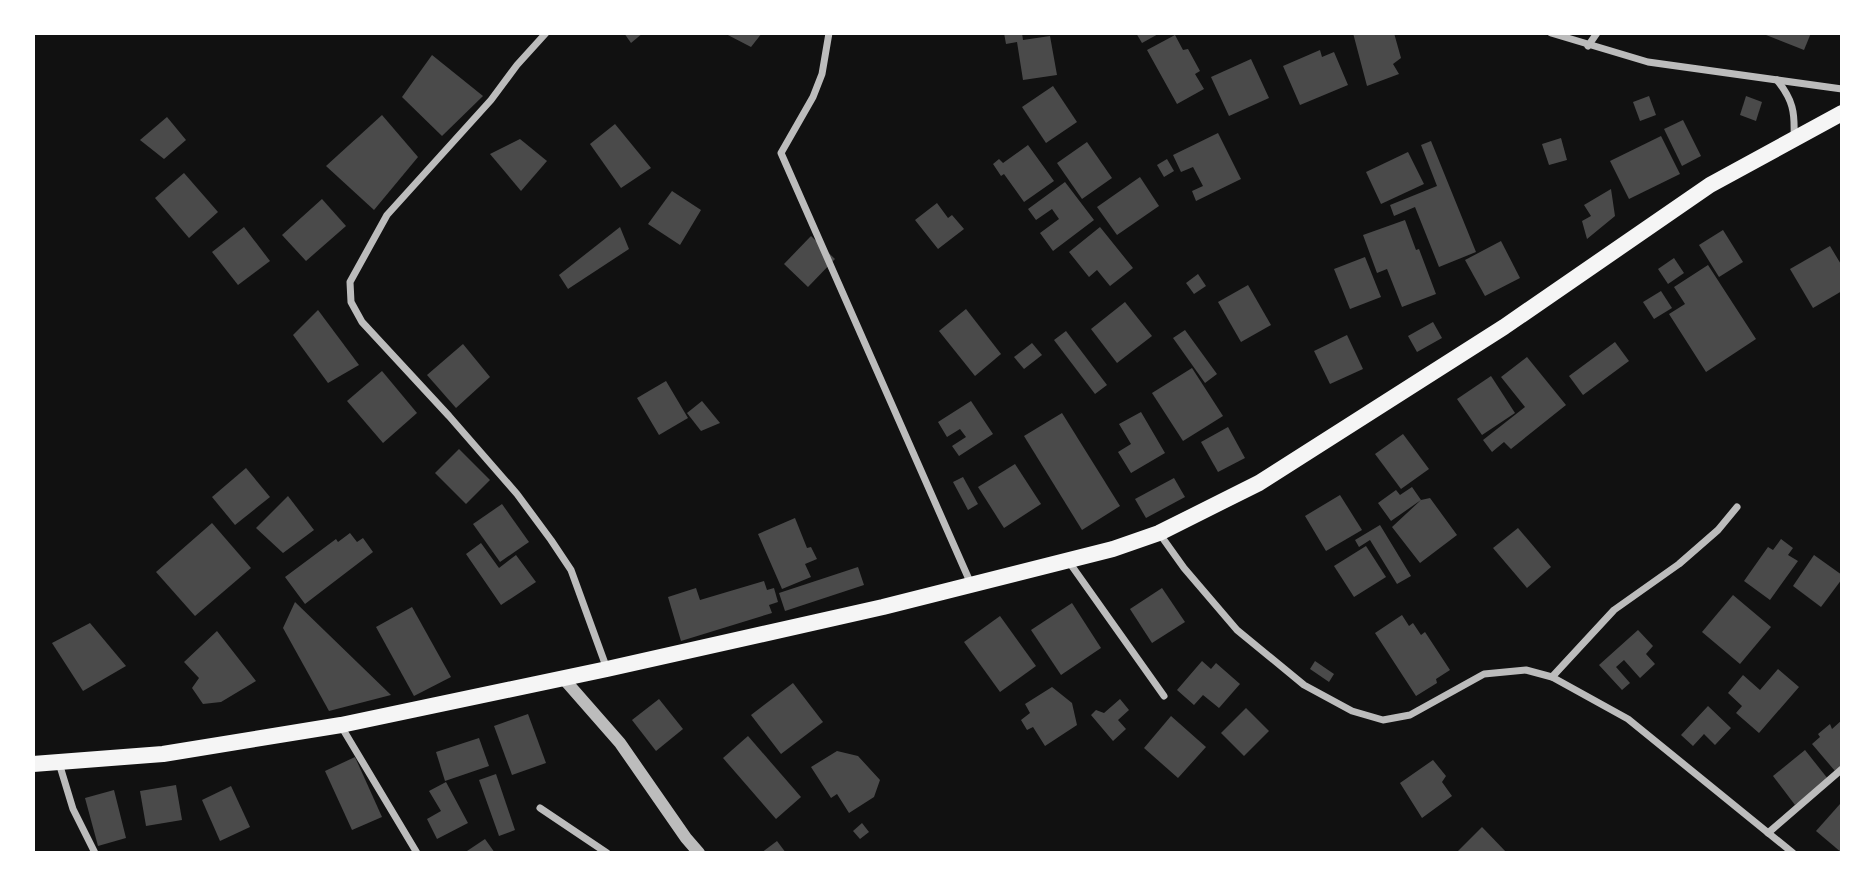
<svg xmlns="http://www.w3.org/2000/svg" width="1875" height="886" viewBox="0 0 1875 886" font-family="Arial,sans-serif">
<rect width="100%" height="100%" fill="#111"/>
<g fill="#4a4a4a">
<path d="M624,33h19l-12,10z"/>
<path d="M724,33h38l-11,14z"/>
<path d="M1004,33h18l1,7 27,-4 7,39 -34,5 -6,-38 -11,2z"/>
<path d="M1136,33h24l-18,10z"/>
<path d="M1353,33h41l7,25 -8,6 6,10 -32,12z"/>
<path d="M1761,33h50l-7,17z"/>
<path d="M1175,35l8,15 5,-1 12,22 -5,3 9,15 -27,15 -30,-54z"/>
<path d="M1320,50l2,7 12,-5 14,33 -48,20 -17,-39z"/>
<path d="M432,55l51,41 -41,40 -40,-39z"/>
<path d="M1251,59l18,39 -40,18 -18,-39z"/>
<path d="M1053,86l24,36 -31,21 -24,-36z"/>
<path d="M1649,96l7,19 -16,6 -7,-19z"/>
<path d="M1746,96l16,6 -6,19 -16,-6z"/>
<path d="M382,115l36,42 -44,53 -48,-44z"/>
<path d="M167,117l19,23 -22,19 -24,-19z"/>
<path d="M1683,120l18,36 -19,10 -18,-37z"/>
<path d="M615,124l36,44 -30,20 -31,-44z"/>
<path d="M1218,133l23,46 -45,22 -4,-10 11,-5 -10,-19 -12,5 -8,-17z"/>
<path d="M1661,136l19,38 -51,25 -19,-38z"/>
<path d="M1561,138l6,22 -18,5 -7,-21z"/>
<path d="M520,139l27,22 -26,30 -31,-37z"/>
<path d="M1431,141l45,111 -37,15 -24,-60 -21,9 -4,-11 47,-19 -16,-41z"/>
<path d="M1087,142l25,36 -30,21 -25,-36z"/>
<path d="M1028,145l26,36 -30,21 -20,-28 -3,2 -8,-12 6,-5 4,4z"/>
<path d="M1408,152l16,32 -43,20 -15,-32z"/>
<path d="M1167,159l7,12 -10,6 -7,-12z"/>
<path d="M184,173l34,39 -29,26 -34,-40z"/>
<path d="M1140,177l19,29 -42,29 -20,-28z"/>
<path d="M1065,182l29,38 -41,31 -13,-18 19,-14 -7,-10 -16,11 -8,-11z"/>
<path d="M1611,189l4,27 -28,23 -5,-18 9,-5 -7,-11z"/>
<path d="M672,191l29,19 -21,35 -32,-21z"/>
<path d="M322,199l24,27 -40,35 -24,-26z"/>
<path d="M937,203l11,15 4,-3 12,14 -26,20 -23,-29z"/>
<path d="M1405,220l11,30 3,-1 17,45 -34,13 -15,-38 -10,4 -14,-38z"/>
<path d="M244,227l26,34 -32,24 -26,-33z"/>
<path d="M620,227l9,22 -61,40 -9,-14z"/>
<path d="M1100,227l33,41 -23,18 -13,-16 -8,7 -20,-25z"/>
<path d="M1723,230l20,32 -24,15 -20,-32z"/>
<path d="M811,236l24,23 -27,28 -24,-23z"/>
<path d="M1501,241l19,37 -35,18 -20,-36z"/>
<path d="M1830,246l12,20v25l-29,17 -23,-39z"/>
<path d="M1365,257l16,40 -31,12 -16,-40z"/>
<path d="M1674,258l10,15 -16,11 -10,-15z"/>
<path d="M1708,265l48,74 -50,33 -37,-58 16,-10 -11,-17z"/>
<path d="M1198,274l8,12 -12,8 -8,-11z"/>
<path d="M1248,285l23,40 -30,17 -23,-40z"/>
<path d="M1661,291l11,17 -18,11 -11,-17z"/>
<path d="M1125,302l27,34 -35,27 -26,-34z"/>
<path d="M966,309l35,45 -26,22 -36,-45z"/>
<path d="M318,310l41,55 -31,18 -35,-48z"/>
<path d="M1433,322l9,16 -25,14 -9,-16z"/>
<path d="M1185,330l32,44 -12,9 -32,-45z"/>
<path d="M1066,331l41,54 -12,9 -41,-54z"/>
<path d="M1347,335l16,34 -33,15 -16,-33z"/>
<path d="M1615,342l14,19 -46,34 -14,-19z"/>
<path d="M1032,343l10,12 -18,14 -10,-12z"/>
<path d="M463,344l27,33 -34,31 -29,-33z"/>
<path d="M1527,357l39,48 -55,44 -7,-7 -12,10 -9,-12 42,-33 -24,-30z"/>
<path d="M1192,368l31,48 -40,25 -31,-48z"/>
<path d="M382,371l35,42 -34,30 -36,-42z"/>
<path d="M1491,376l24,37 -33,22 -25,-36z"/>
<path d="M666,381l22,37 -29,17 -22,-37z"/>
<path d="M702,401l18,22 -19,8 -14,-18z"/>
<path d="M971,401l22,33 -34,22 -7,-10 14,-9 -6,-8 -13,8 -9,-15z"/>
<path d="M1141,412l24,41 -34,20 -13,-21 13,-8 -12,-20z"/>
<path d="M1062,413l58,93 -38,24 -58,-94z"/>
<path d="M1228,427l17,31 -27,14 -17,-30z"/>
<path d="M1403,434l26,35 -28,20 -26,-35z"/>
<path d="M459,449l31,31 -24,24 -31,-31z"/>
<path d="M1015,464l26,40 -37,24 -26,-41z"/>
<path d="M246,468l24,29 -35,28 -23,-28z"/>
<path d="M963,477l15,27 -10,6 -15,-28z"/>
<path d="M1174,478l11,19 -39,21 -11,-19z"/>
<path d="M1412,487l9,13 9,-2 27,37 -37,28 -28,-36 29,-27 -30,21 -13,-18 18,-13 4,5z"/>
<path d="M1340,495l22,35 -36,21 -21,-35z"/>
<path d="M288,496l26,34 -31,23 -27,-25z"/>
<path d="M502,504l27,38 -29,20 -27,-38z"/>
<path d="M795,518l12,30 4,-1 6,12 -12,5 6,13 -29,12 -24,-55z"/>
<path d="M212,523l39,45 -56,48 -39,-44z"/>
<path d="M1380,525l31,51 -14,8 -27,-44 -11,7 -4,-7z"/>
<path d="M1518,528l33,39 -24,21 -34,-40z"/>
<path d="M350,533l7,9 6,-4 10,14 -68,52 -20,-27 51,-38 2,3z"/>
<path d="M1781,539l12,9 -5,7 10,6 -28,39 -26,-19 24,-34 5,3z"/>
<path d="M481,543l18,25 17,-13 20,27 -35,23 -35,-51z"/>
<path d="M1366,546l20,31 -32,20 -20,-31z"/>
<path d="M1814,555l28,20v4l-21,28 -28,-21z"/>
<path d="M858,567l6,18 -79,26 -6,-18z"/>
<path d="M764,581l3,9 7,-2 4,14 -9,3 3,8 -91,28 -13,-44 28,-9 4,12z"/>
<path d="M1162,588l23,34 -33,21 -22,-34z"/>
<path d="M1733,595l38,32 -31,37 -38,-32z"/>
<path d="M295,602l96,93 -62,16 -46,-83z"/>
<path d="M1072,603l29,45 -40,27 -30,-45z"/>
<path d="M412,607l39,70 -37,19 -38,-69z"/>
<path d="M1402,615l7,11 4,-3 8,12 4,-3 25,38 -14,9 1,4 -21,13 -41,-63z"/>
<path d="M1000,616l36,50 -36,26 -36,-50z"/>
<path d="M90,623l36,43 -43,25 -31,-48z"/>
<path d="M1638,630l15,16 -7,8 9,10 -15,14 -16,-18 -8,7 14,16 -8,7 -23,-25z"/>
<path d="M217,631l39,50 -35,21 -18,2 -11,-16 7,-10 -15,-16z"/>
<path d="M1202,661l9,8 5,-6 24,21 -21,24 -16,-13 -9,10 -17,-15z"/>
<path d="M1315,661l19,13 -5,8 -19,-13z"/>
<path d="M1778,669l21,18 -40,46 -23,-20 6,-7 -14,-13 15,-18 17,15z"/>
<path d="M793,683l30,39 -42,32 -30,-39z"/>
<path d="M1052,687l20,16 5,22 -32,21 -12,-19 -6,3 -6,-10 9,-7 -5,-9z"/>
<path d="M659,699l24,30 -27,22 -24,-31z"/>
<path d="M1120,699l9,11 -11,10 8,9 -13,12 -22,-26 5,-5 8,3z"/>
<path d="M1708,706l23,22 -16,17 -11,-11 -11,12 -12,-11z"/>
<path d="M1246,708l23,23 -25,25 -23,-23z"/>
<path d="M528,714l18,49 -34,12 -18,-49z"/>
<path d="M1171,716l35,31 -28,31 -34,-30z"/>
<path d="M1842,720v46l-7,5 -23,-27 8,-7 -2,-3 12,-10 2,5z"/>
<path d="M748,736l53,61 -25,22 -53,-61z"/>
<path d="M479,738l10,28 -44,15 -9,-29z"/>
<path d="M1805,750l23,29 -33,26 -22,-29z"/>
<path d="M837,751l21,5 22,24 -6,17 -25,16 -12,-19 -6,4 -20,-31z"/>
<path d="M355,757l27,60 -30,13 -27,-59z"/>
<path d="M1433,760l13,16 -4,6 10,14 -30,22 -22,-35z"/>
<path d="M496,774l19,56 -16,6 -20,-56z"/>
<path d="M446,782l22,41 -31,16 -10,-20 14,-8 -12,-20z"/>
<path d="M176,785l6,35 -36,6 -6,-35z"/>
<path d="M231,786l19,41 -30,14 -18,-41z"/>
<path d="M114,790l12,48 -28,8 -13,-48z"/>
<path d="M1840,804l2,2v47l-26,-22z"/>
<path d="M862,823l7,9 -9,7 -7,-8z"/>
<path d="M1482,827l25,26h-51z"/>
<path d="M485,839l10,14h-31z"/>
<path d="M777,841l9,12h-25z"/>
</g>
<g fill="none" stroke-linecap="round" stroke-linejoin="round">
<g stroke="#bcbcbc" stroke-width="7">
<path d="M546,33l-29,32 -26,35 -104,115 -37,67 1,20 11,20 87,94 68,78 34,46 20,30 36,99"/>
<path d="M829,33l-7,41 -9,23 -32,56 190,431"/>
<path d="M1551,33l97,29 194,27"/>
<path d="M1588,46l9,-13"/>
<path d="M1777,80c16,20 18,32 17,57"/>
<path d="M1159,533l25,35 53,62 67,55 48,26 31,9 27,-5 74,-41 42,-4 26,7 76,42 165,134"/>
<path d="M1069,562l95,134"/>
<path d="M1552,677l62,-67 65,-46 39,-34 19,-23"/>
<path d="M341,726l76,127"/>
<path d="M59,763l14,46 22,44"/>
<path d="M540,808l67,45"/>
<path d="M1768,833l74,-64"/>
</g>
<path stroke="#bcbcbc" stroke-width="12" d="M563,678l57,65 66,95 13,15"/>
<path stroke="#f5f5f5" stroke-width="16" d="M33,764l130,-10 178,-29 266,-56 276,-62 230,-58 46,-16 100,-50 245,-156 206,-142 132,-72"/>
</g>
<rect width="1875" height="886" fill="none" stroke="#ffffff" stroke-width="70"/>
</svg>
